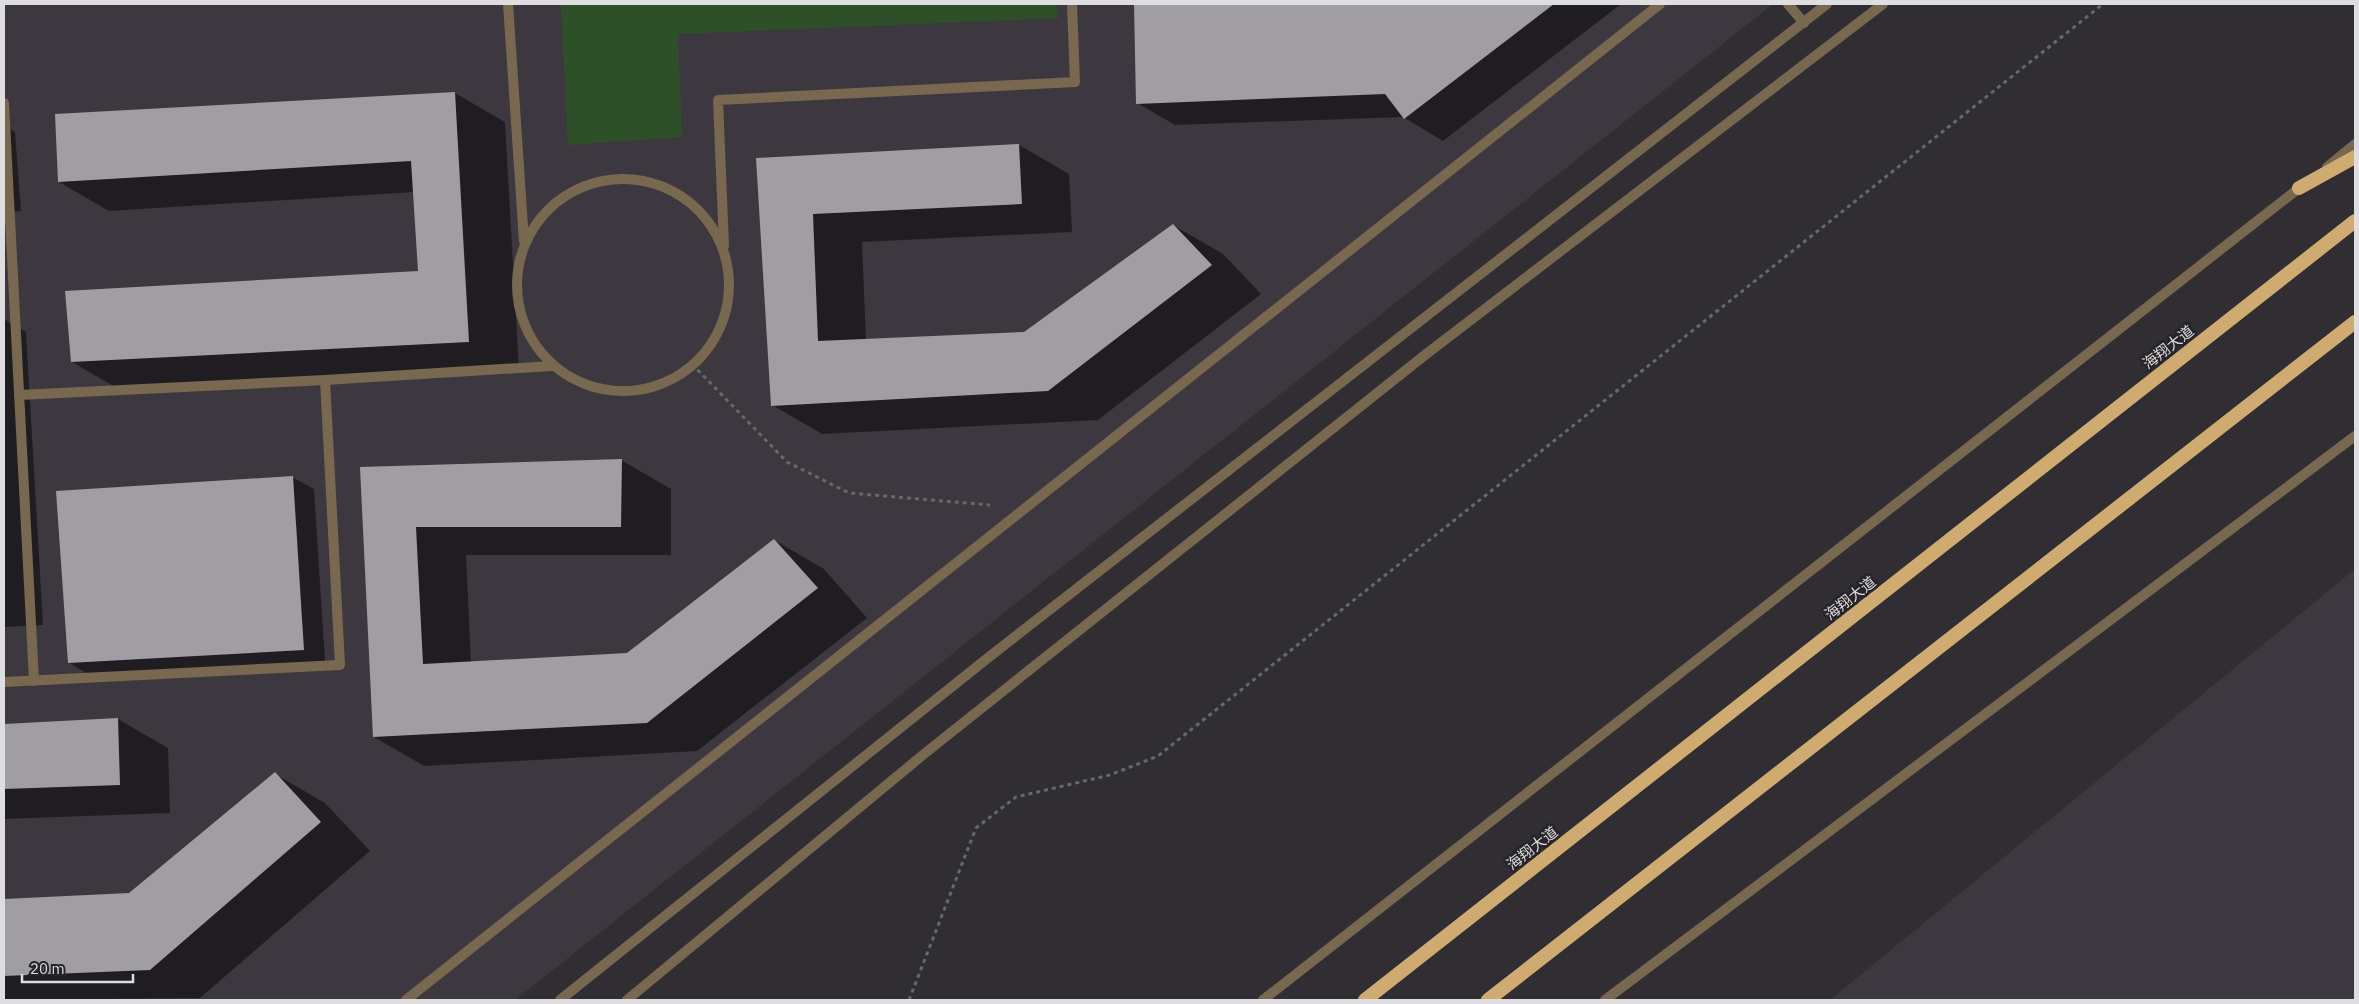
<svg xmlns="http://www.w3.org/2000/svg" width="2359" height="1004" viewBox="0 0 2359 1004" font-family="'IBM Plex Sans','Noto Sans SC',sans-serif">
<rect width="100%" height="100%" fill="#302e32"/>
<g fill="#3d3840">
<path d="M4,4h1769l-1258,996h-511z"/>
<path d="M2355,569v431h-525z"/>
</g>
<path fill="#2e5029" d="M561,4h496l1,14 -380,16 4,103 -114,8z"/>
<g fill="#0007">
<path d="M1135,4h486l-178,137 -40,-24 -228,8 -38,-22z"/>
<path d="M455,93l50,29 14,248 -397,21 -50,-29 348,-90 -5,-80 -306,19 -50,-29z"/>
<path d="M4,125l11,7 6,79 -17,1z"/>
<path d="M1019,145l50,29 3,58 -210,10 4,98 159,-7 148,-108 50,29 38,40 -163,126 -276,14 -50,-29 -14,-246z"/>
<path d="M4,319l22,13 17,293 -39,2z"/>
<path d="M621,460l50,29v66h-205l5,108 157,-9 146,-114 50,29 43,49 -170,133 -273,15 -50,-29 -12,-269z"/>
<path d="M292,477l22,12 11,172 -235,14 -21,-12z"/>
<path d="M118,719l50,29 2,65 -166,6v-93z"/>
<path d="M275,774l50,29 45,48 -170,147 -196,2v-100l125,-6z"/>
</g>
<g fill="#a09ea2">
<path d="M1134,4h420l-150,115 -19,-25 -249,10z"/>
<path d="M455,92l14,250 -398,20 -6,-71 353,-20 -7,-110 -353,21 -3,-68z"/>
<path d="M1019,144l3,60 -209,10 5,127 206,-9 149,-108 39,41 -164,126 -277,15 -15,-248z"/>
<path d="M622,459l-1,68h-205l7,137 204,-11 147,-114 44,49 -171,135 -274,14 -13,-270z"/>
<path d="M293,476l11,174 -236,13 -12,-172z"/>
<path d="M118,718l2,67 -116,4v-65z"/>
<path d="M275,772l46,50 -171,148 -146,6v-77l125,-6z"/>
</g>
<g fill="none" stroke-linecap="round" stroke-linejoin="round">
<g stroke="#68676a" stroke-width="3" stroke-dasharray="4 4" stroke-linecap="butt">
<path d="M692,364l95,98 62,31 141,12"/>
<path d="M909,1000l67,-172 40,-31 94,-22 48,-19 945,-752"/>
</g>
<g stroke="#786850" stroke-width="10">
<path d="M508,4l16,237"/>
<path d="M1788,4l16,19"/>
<path d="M4,103l30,578"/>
<circle cx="623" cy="285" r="106"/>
<path d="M724,246l-6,-146 357,-18 -3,-78"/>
<path d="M19,395l306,-15 227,-14"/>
<path d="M4,682l336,-17 -15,-285"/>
<path d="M406,1000l1254,-996"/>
</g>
<g stroke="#786850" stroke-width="10">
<path d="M2327,167l28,-23"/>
<path d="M560,1000l429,-343 838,-653"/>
<path d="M627,1000l297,-246 501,-399 458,-351"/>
<path d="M1263,1000l1040,-815"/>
<path d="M1605,1000l750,-564"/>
</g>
<g stroke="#cfab72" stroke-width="14">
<path d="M2299,188l56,-31"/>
<path d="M1365,1000l990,-779"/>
<path d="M1488,1000l867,-678"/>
</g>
</g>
<g text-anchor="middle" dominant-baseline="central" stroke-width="5" stroke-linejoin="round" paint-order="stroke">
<g font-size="15" fill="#dedddf" stroke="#262428">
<text transform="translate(2168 347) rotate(-38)">海翔大道</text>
<text transform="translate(1850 598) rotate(-38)">海翔大道</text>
<text transform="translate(1532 848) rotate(-38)">海翔大道</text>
</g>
</g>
<rect width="2359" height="1004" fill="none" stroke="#dedddf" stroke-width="10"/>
<path d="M22 974v8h111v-8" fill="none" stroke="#dedddf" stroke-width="2.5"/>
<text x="30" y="974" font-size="15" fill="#dedddf" stroke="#262428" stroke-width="4" paint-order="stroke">20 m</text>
</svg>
